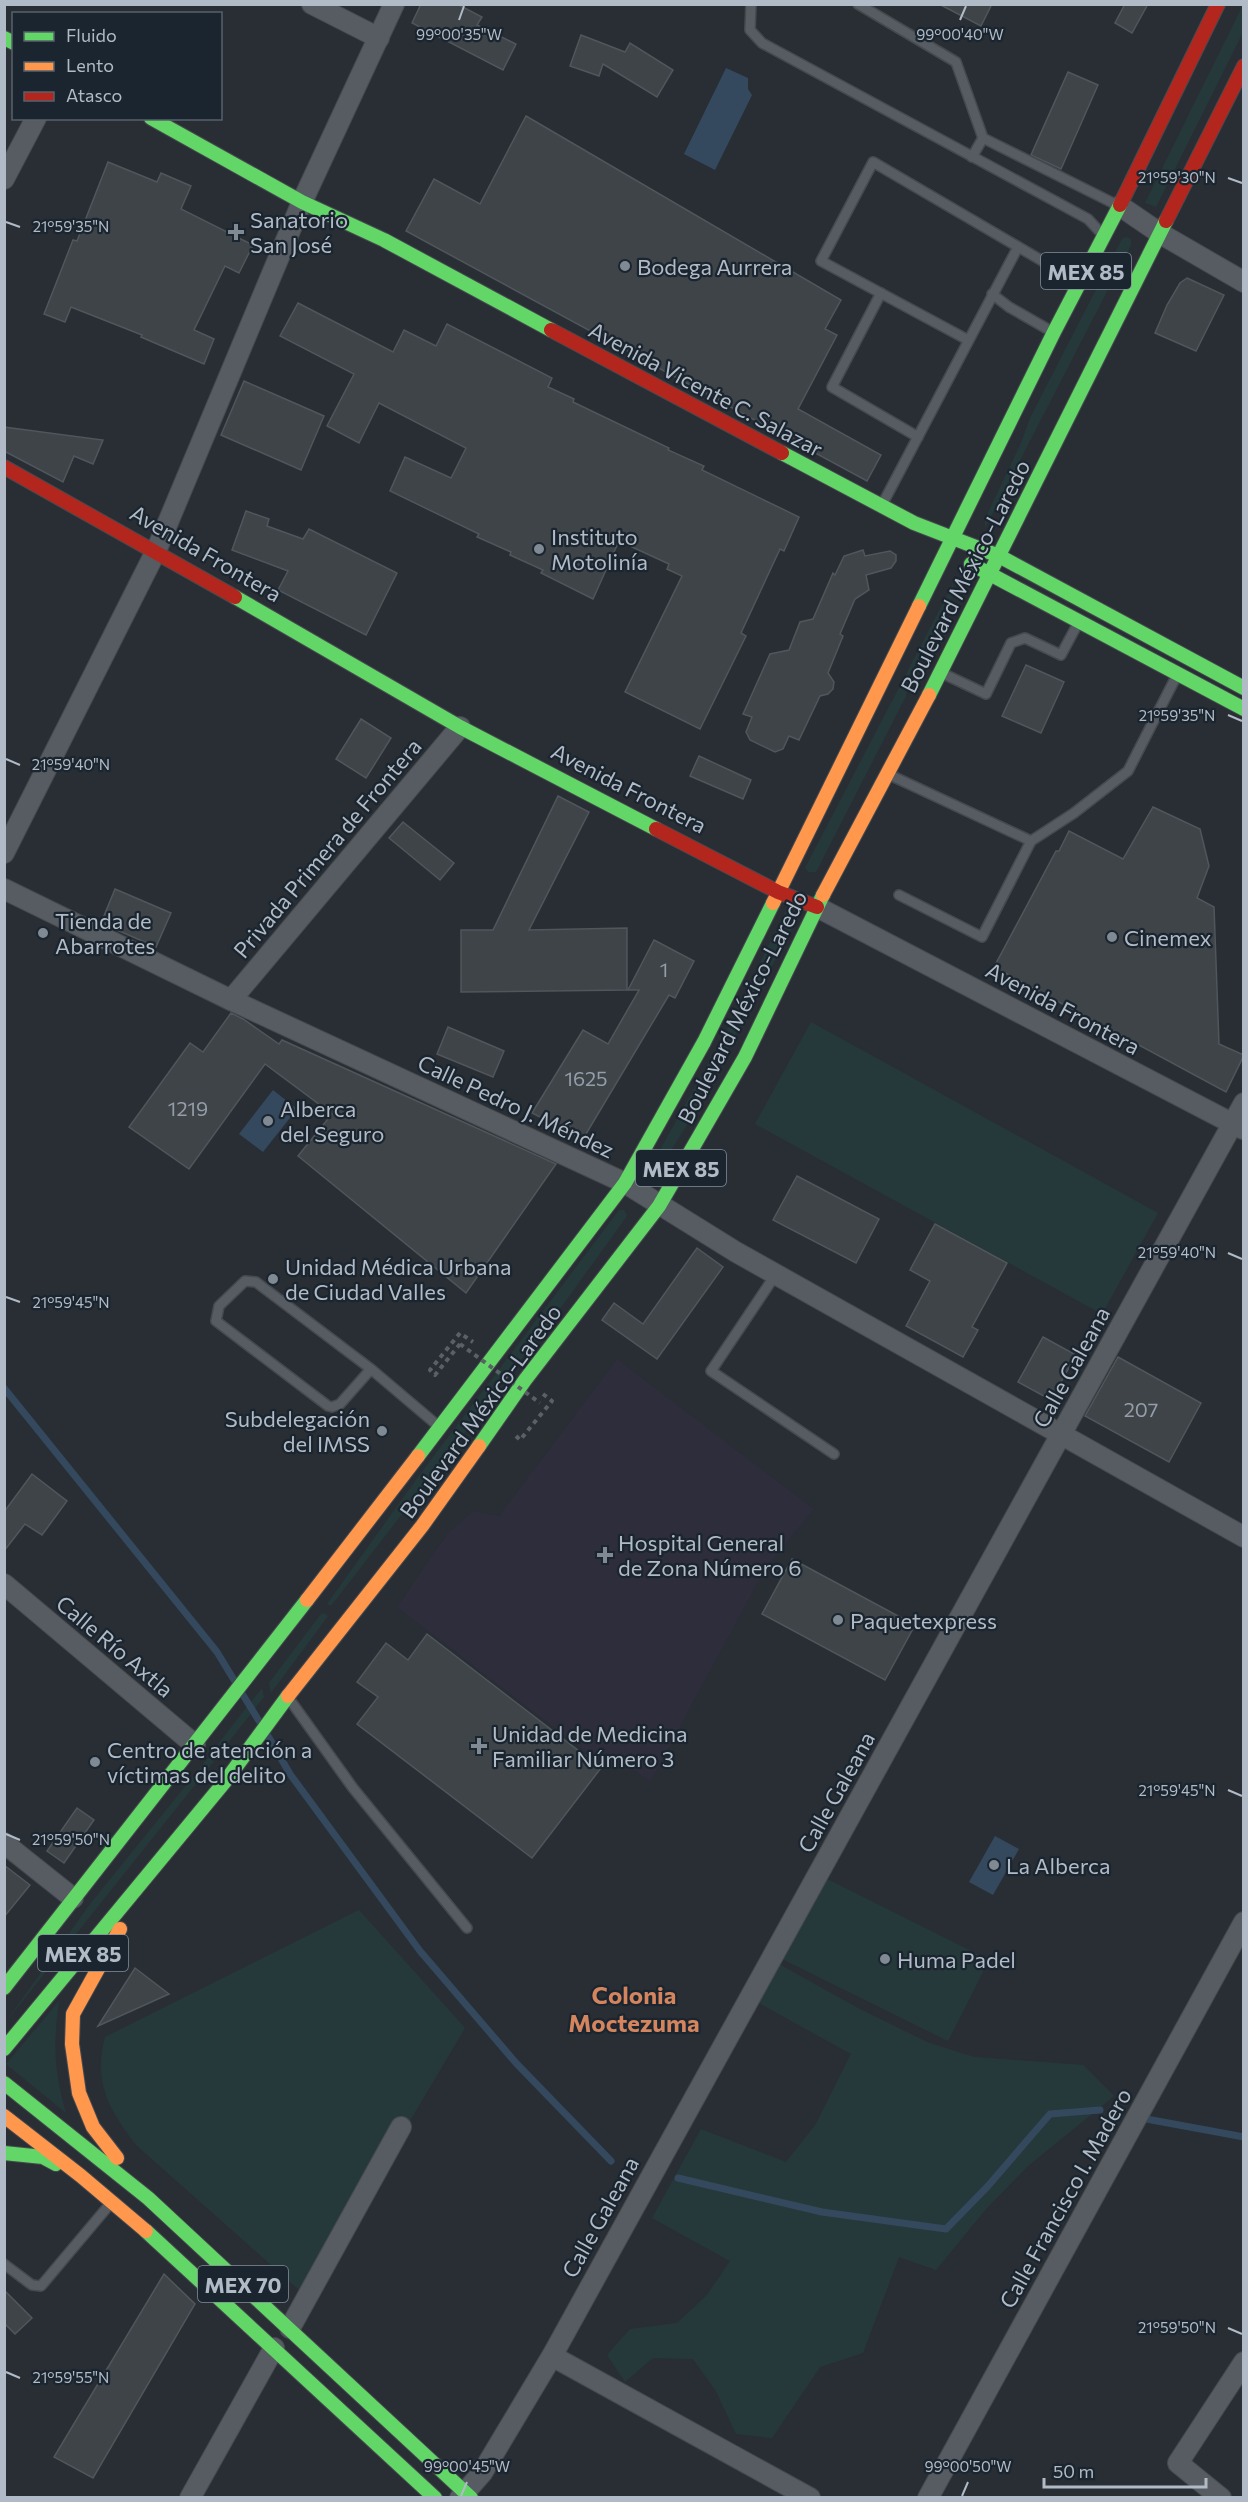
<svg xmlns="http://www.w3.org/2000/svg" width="1248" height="2502" viewBox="0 0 1248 2502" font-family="Commissioner,sans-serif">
<rect width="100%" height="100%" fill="#282e34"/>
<path fill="#2d2d3b" d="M617,1359l197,150 -50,62 -114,211 -32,-24 -9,12 -212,-163 50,-73 26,-23 26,5z"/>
<g fill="#25393a">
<path d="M1243,5v27l-87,175 -11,-4z"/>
<path d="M1126,237l5,2v6l-146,283v-9l36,-76 9,-25 92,-179z"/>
<path d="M953,584l1,9 -45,84 -3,19 -90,176h-7l-4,-4z"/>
<path d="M787,908l12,7 -106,200 -37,60 -9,-2 81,-145z"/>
<path d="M811,1022l347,191 -56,101 -347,-190z"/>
<path d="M619,1210h5l3,6 -73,101 -223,289 -4,-2 91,-127z"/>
<path d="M324,1613l4,3 -57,77 -2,-10 52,-69z"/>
<path d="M262,1688l2,9 -48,61 -6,-4z"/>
<path d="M209,1757l5,4 -209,262 85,-119z"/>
<path d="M823,1877l166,83 -41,81 -166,-82z"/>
<path d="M359,1910l106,118 -159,268 -170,-151c-27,-36 -43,-62 -31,-108z"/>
<path d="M777,1963l81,45 69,34 47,15 109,8 31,31 -86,70 -42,43 -50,61 -37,-13 -36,96 -43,14 -48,71 -36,-4 -20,-43 -23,-32 -40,-1 -28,24 -18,-27 23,-26 47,-6 30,-28 23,-34 -78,-43 49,-89 85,33 30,-38 35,-70 -94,-52z"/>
<path d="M59,2001c-6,42 -5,71 7,112l-60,-49z"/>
</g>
<g fill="#34495e">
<path d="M726,68l22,10v11l4,6 -37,75 -31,-16z"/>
<path d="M273,1090l24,19 -34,43 -24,-18z"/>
<path d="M995,1836l24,13 -26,46 -24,-13z"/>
</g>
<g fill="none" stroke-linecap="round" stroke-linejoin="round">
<g stroke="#34495e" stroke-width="7">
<path d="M4,1388l213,264 17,28"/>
<path d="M243,1695l16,26"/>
<path d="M268,1736l22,38 130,177 96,112 95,98"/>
<path d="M1141,2118l103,19"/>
<path d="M678,2178l144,34 124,17 42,-43 62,-72 50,-4"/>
</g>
</g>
<g fill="#3f4449" stroke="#4f565c" stroke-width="1.5">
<path d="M421,4h36l25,13 -5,8 39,19 -13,26 -91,-47z"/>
<path d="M939,4h53l-11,22z"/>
<path d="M1125,4h23l-16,29 -17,-10z"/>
<path d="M581,35l44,17 5,-9 43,27 -16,27 -54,-33 -4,12 -29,-10z"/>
<path d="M1068,72l30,13 -37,84 -30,-14z"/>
<path d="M526,116l315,184 -16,29 12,6 -39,74 83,46 -14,26 -461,-250 28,-52 46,25z"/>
<path d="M108,162l49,20 4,-9 30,13 -10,23 72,36 -14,28 -14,-7 -31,64 20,9 -10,25 -63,-27 1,-2 -71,-28 -6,15 -21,-8 29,-74 4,1z"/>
<path d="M1187,278l37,17 -28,56 -41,-18 12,-28 13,-22z"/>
<path d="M298,303l95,49 11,-22 32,16 11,-22 105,54 -4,9 26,12 -1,3 96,46 -1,2 36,16 -2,4 97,47 -15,34 -4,-2 -39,84 5,3 -46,93 -75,-37 57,-116 -15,-7 2,-5 -50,-23 -26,58 -52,-26 2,-3 -33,-15 1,-3 -34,-15 2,-3 -89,-43 15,-34 46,21 15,-30 -87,-45 -20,40 -32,-17 27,-52 -74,-38z"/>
<path d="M244,381l80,35 -23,54 -80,-35z"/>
<path d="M4,427l99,13 -10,24 -19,-8 -11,26 -59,-31z"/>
<path d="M246,511l23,8 -2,7 36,13 6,-10 88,44 -31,62 -88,-45 10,-19 -56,-21z"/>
<path d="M863,550l2,6 25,-5 6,4v6l-5,7 -25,7 3,15 -14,9 -15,35 3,2 -15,37 6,9 -1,7 -5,5 -8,2 -21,44 -10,-4 -6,13 -8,3 -25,-12 -4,-8 6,-15 -9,-3 27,-60 19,-4 11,-28 13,-3 20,-46 2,2 9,-19z"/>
<path d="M1026,665l38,17 -23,51 -39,-17z"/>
<path d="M361,719l30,19 -25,40 -30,-19z"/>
<path d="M699,756l52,24 -8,19 -53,-23z"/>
<path d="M558,796l31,16 -60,118 98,-2v62l-166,2v-62h32z"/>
<path d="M1153,807l47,22 9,37 -12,32 17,9 5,137 25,11 -18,37 -232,-125 62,-116h3l10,-20 54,28z"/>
<path d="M403,822l51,41 -14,17 -51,-42z"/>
<path d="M115,889l56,24 -15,34 -55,-24z"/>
<path d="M654,940l40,21 -19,37 -6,-3 -86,144 -51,-26 51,-83 25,14 31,-54h-11z"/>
<path d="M231,1013l12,6 36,25 3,-4 274,124 -90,129 -168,-137 34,-42 -67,-50 -76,105 -60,-42 61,-84 13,9z"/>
<path d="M448,1027l56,24 -11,26 -56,-23z"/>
<path d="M797,1176l82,43 -23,44 -83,-43z"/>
<path d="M935,1224l72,39 -35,64 6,3 -15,27 -57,-31 24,-45 -20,-11z"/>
<path d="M697,1248l26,19 -66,92 -55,-39 12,-17 29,21z"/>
<path d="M1043,1337l33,18 -25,45 -33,-18z"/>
<path d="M1118,1357l83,46 -32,59 -84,-46z"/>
<path d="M32,1474l35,27 -25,34 -17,-11 -21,27v-39z"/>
<path d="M792,1559l123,66 -30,55 -123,-66z"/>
<path d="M427,1634l174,134 -69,90 -175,-134 21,-27 -21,-15 29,-39 22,17z"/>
<path d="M77,1808l17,12 -30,43 -17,-12z"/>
<path d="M4,1865l26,20 -26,32z"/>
<path d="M135,1968l34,26 -71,32z"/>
<path d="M164,2274l31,30 -102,174 -39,-21z"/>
<path d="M4,2290l28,28 -17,16 -11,-11z"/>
</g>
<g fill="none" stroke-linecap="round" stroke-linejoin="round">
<defs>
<g id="lane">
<path d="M751,4l-1,26 12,13 326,176 13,14"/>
<path d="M858,4l98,58 27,76 132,66"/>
<path d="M972,157l11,-19"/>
<path d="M881,293l-49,94 86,50"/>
<path d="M992,294l17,13 42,24"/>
<path d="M968,340l-147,-79 52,-99 202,118"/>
<path d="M882,505l136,-258"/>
<path d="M946,675l40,19 25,-51 14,-5 36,17 16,-30"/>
<path d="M892,776l139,65 43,-28 54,-42 48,-94"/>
<path d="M899,895l83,42 49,-96"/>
<path d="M776,1274l-65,97 123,83"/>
<path d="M371,1369l-31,35 -8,3 -4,-1 -112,-85 3,-15 26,-25 11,1 115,87 66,56"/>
<path d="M290,1700l63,88 114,140"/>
<path d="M4,2264l28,21 9,1 69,-82"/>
</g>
<g id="street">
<path d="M312,4l67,34"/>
<path d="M4,179l32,-61"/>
<path d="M1120,206l41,28 83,48"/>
<path d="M4,853l152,-302 146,-349 92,-198"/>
<path d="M4,889l227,111 394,183 111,69 508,285"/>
<path d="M817,907l426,222"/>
<path d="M231,1000l229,-273"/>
<path d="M4,1584l191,161"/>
<path d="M4,1843l69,55"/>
<path d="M290,2328l111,-201"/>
<path d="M552,2356l258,142"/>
<path d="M190,2498l84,-150"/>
<path d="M460,2498l22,-25 70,-117 692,-1253"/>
<path d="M928,2498l316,-576"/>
<path d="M1221,2498l-43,-35 66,-101"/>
</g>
<g id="fast">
<path d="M4,38l10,5"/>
<path d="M151,118l151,84 82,38 167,90"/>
<path d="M782,453l132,70 85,33 245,132"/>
<path d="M971,564l273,145"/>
<path d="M235,597l225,130 196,102"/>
<path d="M919,606l135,-274 66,-127"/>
<path d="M929,695l237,-474"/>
<path d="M479,1446l46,-66 134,-174 86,-149 78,-162"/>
<path d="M418,1456l207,-273 79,-141 69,-139"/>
<path d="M4,1988l303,-388"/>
<path d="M4,2049l223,-270 61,-83"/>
<path d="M4,2083l144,115 323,300"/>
<path d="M4,2153l39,4 13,7"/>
<path d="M146,2231l289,267"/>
</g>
<g id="slow">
<path d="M823,895l106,-200"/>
<path d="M773,903l146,-297"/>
<path d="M307,1600l111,-144"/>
<path d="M288,1696l134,-170 57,-80"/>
<path d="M4,2116l77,60 65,55"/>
<path d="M117,2158l-24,-31 -14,-34 -7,-49 1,-30 47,-85"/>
</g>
<g id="jam">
<path d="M1120,205l98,-201"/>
<path d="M1166,221l78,-155"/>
<path d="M551,330l231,123"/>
<path d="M4,467l231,130"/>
<path d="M656,829l122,63 39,15"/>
</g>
</defs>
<use href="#lane" stroke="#464a4f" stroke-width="12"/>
<use href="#street" stroke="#464a4f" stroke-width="22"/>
<use href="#fast" stroke="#464a4f" stroke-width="16"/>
<use href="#slow" stroke="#464a4f" stroke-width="16"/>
<use href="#jam" stroke="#464a4f" stroke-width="16"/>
<g stroke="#5a6166" stroke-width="4" stroke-dasharray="4.5 4.5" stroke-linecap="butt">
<path d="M460,1344l-25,31 -5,-5 30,-37 13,9"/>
<path d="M516,1436l4,4 32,-39 -9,-7"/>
</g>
<use href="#lane" stroke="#575c62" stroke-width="9"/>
<use href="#street" stroke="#575c62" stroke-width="20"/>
<use href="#fast" stroke="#63d668" stroke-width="14"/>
<use href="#slow" stroke="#ff974d" stroke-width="14"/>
<use href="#jam" stroke="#b3261e" stroke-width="14"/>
<path stroke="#5a6166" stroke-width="4" stroke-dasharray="4.5 4.5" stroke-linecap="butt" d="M460,1344l80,59"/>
</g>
<path fill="none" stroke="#b0bbc7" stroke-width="2" d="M459,20l5,-14M960,20l6,-14M1228,178l14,5M6,222l14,5M1228,715l14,6M6,759l14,6M1228,1253l14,6M6,1297l14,5M1228,1790l14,6M6,1834l14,6M1228,2328l14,6M6,2372l14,6M461,2496l6,-14M962,2496l6,-14"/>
<g fill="#808a94" stroke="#1b252f" stroke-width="2">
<path d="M233 223h6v6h6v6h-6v6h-6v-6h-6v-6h6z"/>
<circle cx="625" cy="266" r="6"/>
<circle cx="539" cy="549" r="6"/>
<circle cx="43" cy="933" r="6"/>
<circle cx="1112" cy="937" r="6"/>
<circle cx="268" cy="1121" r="6"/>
<circle cx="273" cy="1279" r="6"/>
<circle cx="382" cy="1431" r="6"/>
<path d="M602 1546h6v6h6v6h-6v6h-6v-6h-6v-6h6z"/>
<circle cx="838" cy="1620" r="6"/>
<path d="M476 1737h6v6h6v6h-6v6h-6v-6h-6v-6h6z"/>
<circle cx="95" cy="1762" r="6"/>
<circle cx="994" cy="1865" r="6"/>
<circle cx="885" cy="1959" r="6"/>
</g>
<g text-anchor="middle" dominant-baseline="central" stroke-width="4.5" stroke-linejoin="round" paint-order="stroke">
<g font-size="20" fill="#949da8">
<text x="664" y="969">1</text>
<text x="586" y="1078">1625</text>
<text x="188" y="1108">1219</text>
<text x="1141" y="1409">207</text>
</g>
<g fill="#1b252f" stroke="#838e99" stroke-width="1.5">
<rect x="1041" y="253" width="90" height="36" rx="4.5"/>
<rect x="636" y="1150" width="90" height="36" rx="4.5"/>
<rect x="38" y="1935" width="90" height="36" rx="4.5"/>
<rect x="198" y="2266" width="90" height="36" rx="4.5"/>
</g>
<g font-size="21" font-weight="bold" fill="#b0bbc7">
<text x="1086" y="271">MEX 85</text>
<text x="681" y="1168">MEX 85</text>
<text x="83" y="1953">MEX 85</text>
<text x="243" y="2284">MEX 70</text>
</g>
<g font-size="22" fill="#b0bbc7" stroke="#1b252f" text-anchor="start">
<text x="250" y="219">Sanatorio<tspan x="250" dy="25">San José</tspan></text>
<text x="637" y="266">Bodega Aurrera</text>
<text x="551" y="536">Instituto<tspan x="551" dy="25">Motolinía</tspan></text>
<text x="55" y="920">Tienda de<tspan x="55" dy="25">Abarrotes</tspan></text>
<text x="1124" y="937">Cinemex</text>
<text x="280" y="1108">Alberca<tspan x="280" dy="25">del Seguro</tspan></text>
<text x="285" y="1266">Unidad Médica Urbana<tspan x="285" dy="25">de Ciudad Valles</tspan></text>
<text x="370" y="1418" text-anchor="end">Subdelegación<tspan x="370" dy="25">del IMSS</tspan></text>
<text x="618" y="1542">Hospital General<tspan x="618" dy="25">de Zona Número 6</tspan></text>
<text x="850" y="1620">Paquetexpress</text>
<text x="492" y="1733">Unidad de Medicina<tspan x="492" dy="25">Familiar Número 3</tspan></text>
<text x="107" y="1749">Centro de atención a<tspan x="107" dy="25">víctimas del delito</tspan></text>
<text x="1006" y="1865">La Alberca</text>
<text x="897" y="1959">Huma Padel</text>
</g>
<g font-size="22" fill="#b0bbc7" stroke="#1b252f">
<text transform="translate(706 389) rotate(28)">Avenida Vicente C. Salazar</text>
<text transform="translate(206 553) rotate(30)">Avenida Frontera</text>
<text transform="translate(965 576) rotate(-63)">Boulevard México-Laredo</text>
<text transform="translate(629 788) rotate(27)">Avenida Frontera</text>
<text transform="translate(327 848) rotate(-50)">Privada Primera de Frontera</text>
<text transform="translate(742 1007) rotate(-63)">Boulevard México-Laredo</text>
<text transform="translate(1063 1008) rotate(28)">Avenida Frontera</text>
<text transform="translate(516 1106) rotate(25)">Calle Pedro J. Méndez</text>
<text transform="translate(1071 1367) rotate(-61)">Calle Galeana</text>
<text transform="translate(480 1411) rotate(-54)">Boulevard México-Laredo</text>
<text transform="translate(115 1646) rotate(40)">Calle Río Axtla</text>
<text transform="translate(836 1792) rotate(-61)">Calle Galeana</text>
<text transform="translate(1065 2198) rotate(-61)">Calle Francisco I. Madero</text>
<text transform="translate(600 2217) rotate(-61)">Calle Galeana</text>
</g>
<g font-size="24" font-weight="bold" fill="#d4855e" stroke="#1b252f">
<text x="634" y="1994">Colonia<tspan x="634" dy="28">Moctezuma</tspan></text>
</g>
</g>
<g font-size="15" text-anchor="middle" fill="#b0bbc7" stroke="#1b252f" stroke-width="4.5" stroke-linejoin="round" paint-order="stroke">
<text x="459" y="40">99°00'35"W</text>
<text x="960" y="40">99°00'40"W</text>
<text x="1177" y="183">21°59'30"N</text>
<text x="71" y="232">21°59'35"N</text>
<text x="1177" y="721">21°59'35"N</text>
<text x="71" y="770">21°59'40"N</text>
<text x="1177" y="1258">21°59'40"N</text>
<text x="71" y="1308">21°59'45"N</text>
<text x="1177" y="1796">21°59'45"N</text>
<text x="71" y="1845">21°59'50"N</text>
<text x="1177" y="2333">21°59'50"N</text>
<text x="71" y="2383">21°59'55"N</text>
<text x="467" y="2472">99°00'45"W</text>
<text x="968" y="2472">99°00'50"W</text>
</g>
<rect width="1248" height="2502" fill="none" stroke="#b0bbc7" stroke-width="12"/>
<rect x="12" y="12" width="210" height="108" fill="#1b252f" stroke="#57616c" stroke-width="1.5"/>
<rect x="24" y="32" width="30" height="9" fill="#63d668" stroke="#57616c" stroke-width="1.5"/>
<text x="66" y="42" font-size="18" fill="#b0bbc7">Fluido</text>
<rect x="24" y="62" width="30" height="9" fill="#ff974d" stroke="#57616c" stroke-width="1.5"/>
<text x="66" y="72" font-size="18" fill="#b0bbc7">Lento</text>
<rect x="24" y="92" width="30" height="9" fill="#b3261e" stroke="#57616c" stroke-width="1.5"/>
<text x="66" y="102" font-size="18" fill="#b0bbc7">Atasco</text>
<path d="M1044 2478v9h162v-9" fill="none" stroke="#b0bbc7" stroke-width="3"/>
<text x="1053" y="2478" font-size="18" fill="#b0bbc7" stroke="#1b252f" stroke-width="4.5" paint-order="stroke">50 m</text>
</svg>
